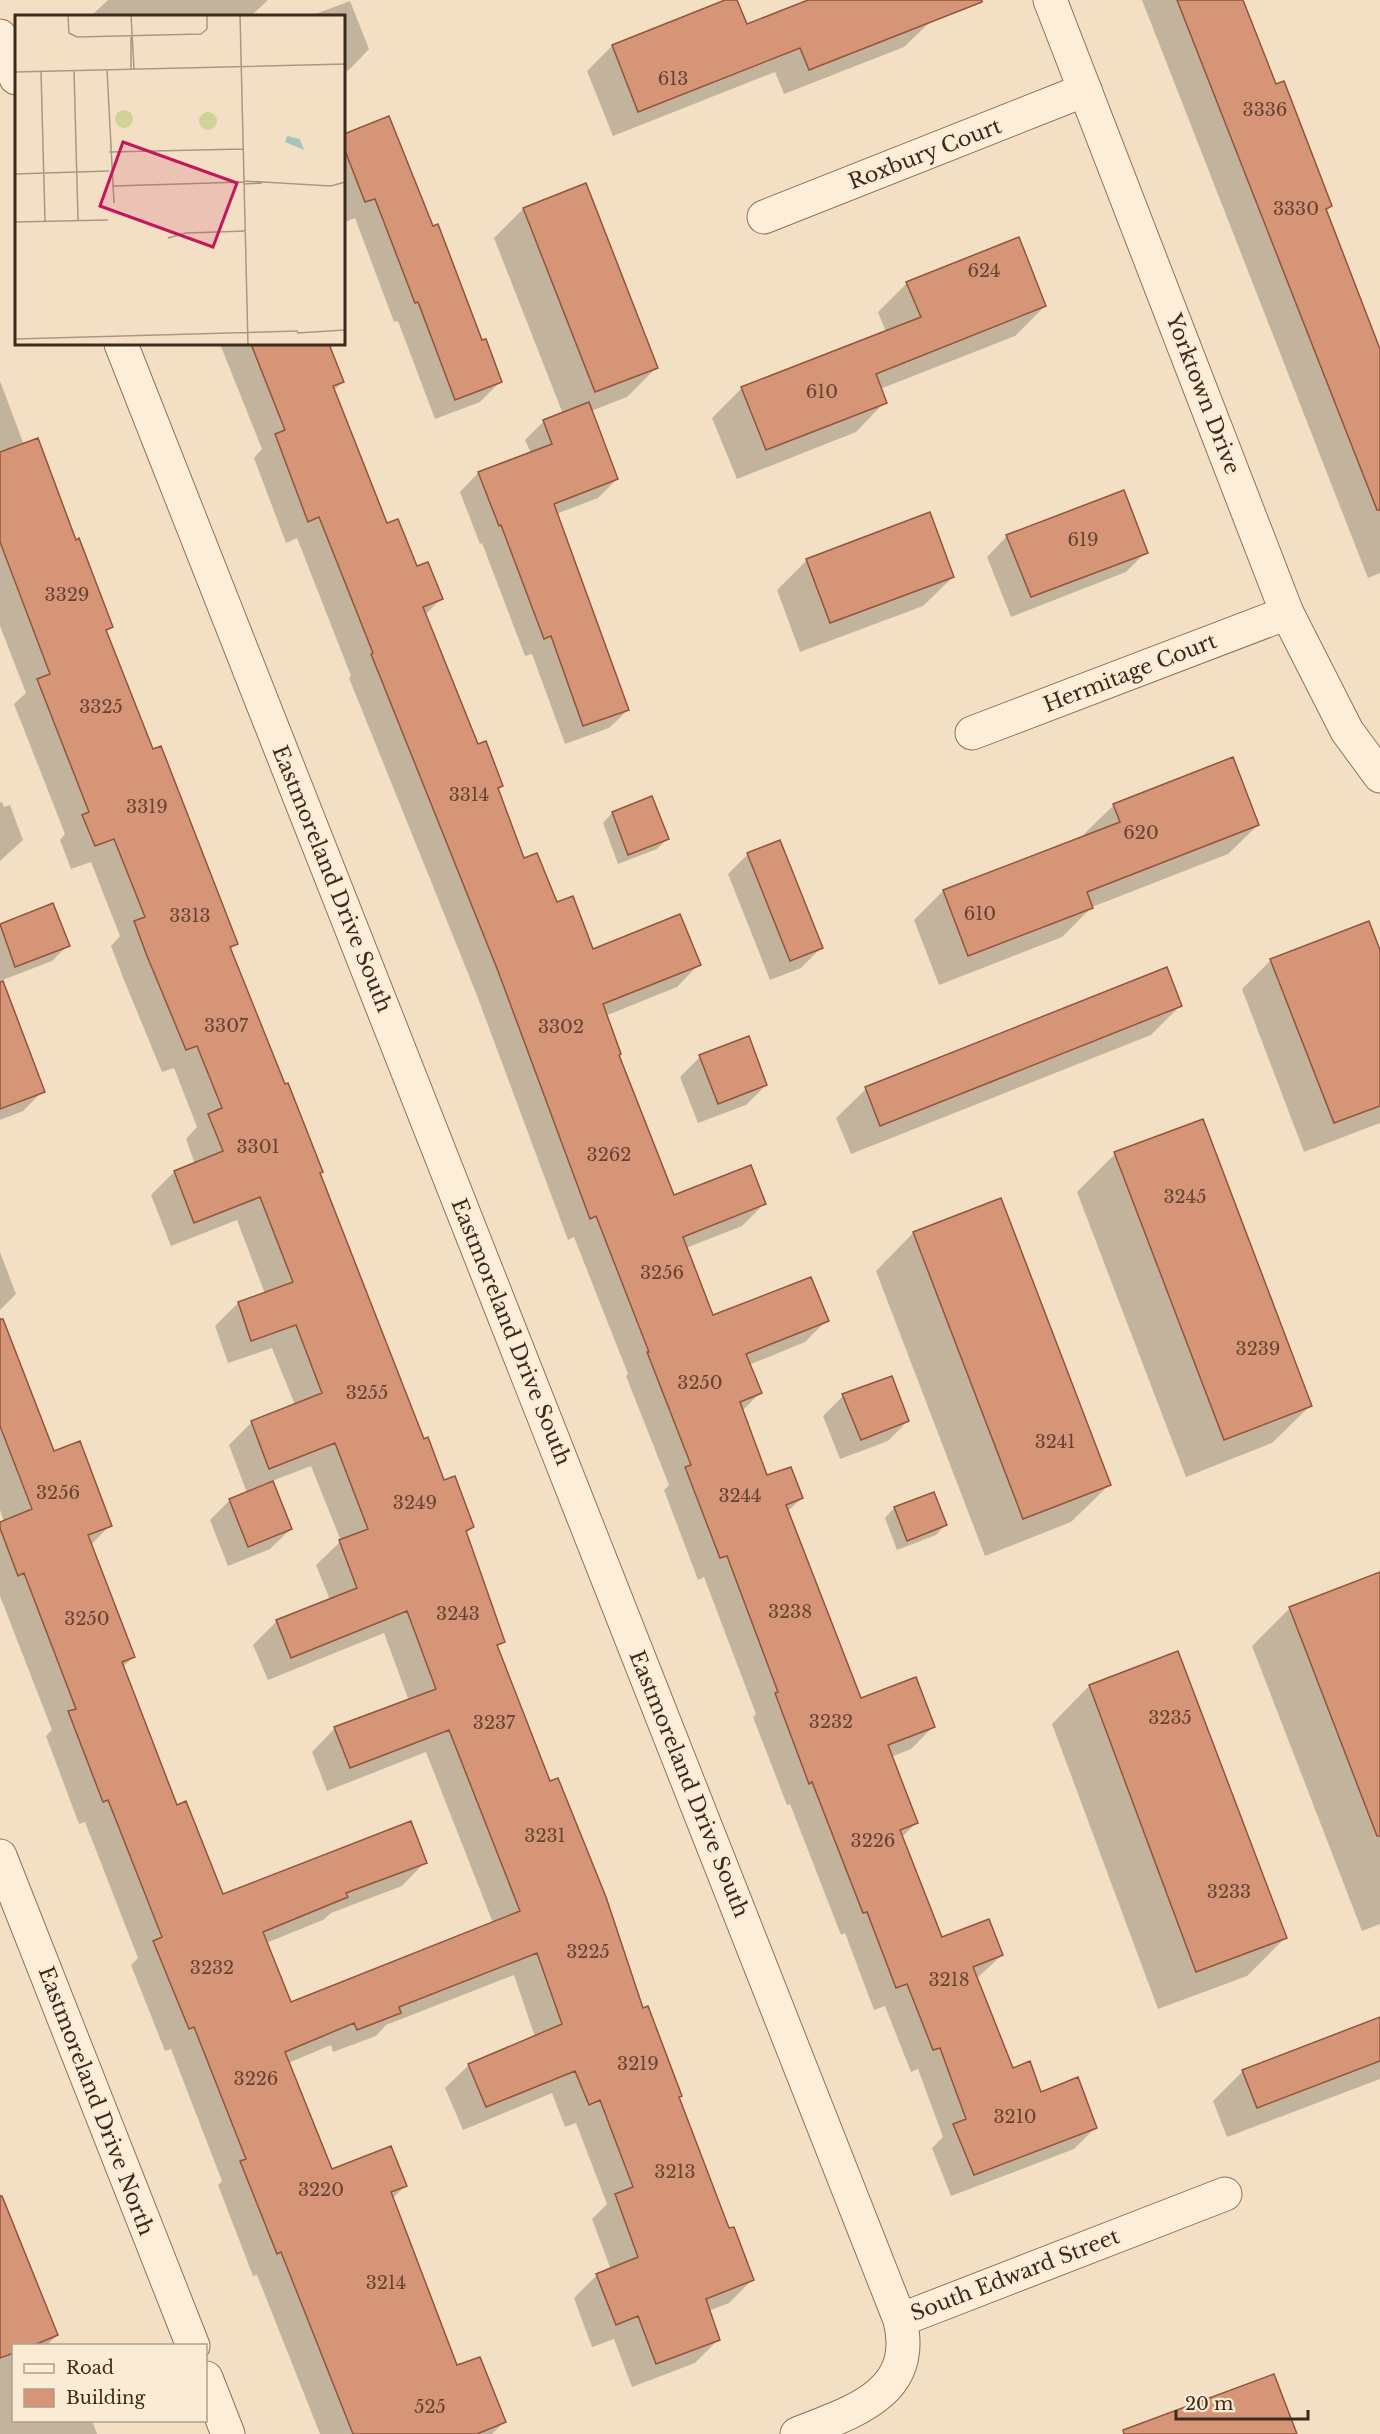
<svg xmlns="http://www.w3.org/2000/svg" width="1380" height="2434" viewBox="0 0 1380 2434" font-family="'Libre Baskerville',serif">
<rect width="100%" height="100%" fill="#f3e0c4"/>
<g fill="#0003">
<path d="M108,0h159v1l-16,15h-160z"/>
<path d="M729,0h7l10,26 66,-26h109l9,22 -26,25 -120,47 -9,-22 -162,64 -26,-65 25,-25z"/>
<path d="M1142,0h100l34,86 55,120 -5,5 54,142v220l-12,5z"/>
<path d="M350,1l19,48 -20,21 -5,2v-56h-34z"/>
<path d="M388,118l93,224 19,40 -20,20 -45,17 -37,-98 -4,1 -39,-104 -10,4 -1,-5v-81z"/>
<path d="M523,209l134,158 -30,30 -36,14 26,68 -19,19 -42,16 72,196 -19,18 -44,16 -33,-90 -7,2 -43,-113 -2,1 -20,-52 18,-19 53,-20 -6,-13 19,-19 19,-7 -69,-176z"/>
<path d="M907,283l138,23 -30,30 -135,53 5,13 -29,30 -119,47 -25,-61 30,-30 144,-56 -8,-20z"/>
<path d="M220,344h108l15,38 -10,9 53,134 55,74 -16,16 52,131 25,40 -5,4 26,70 70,91 106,13 -22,23 -72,29 12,39 56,142 91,7 -22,22 -56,22 27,69 114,3 -22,22 -56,23 11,28 -18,18 24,66 36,21 -15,14 73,188 73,27 -22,22 -20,8 26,65 -15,15 39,102 61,16 -26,24 36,91 29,24 55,33 -22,22 -123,47 -19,-48 11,-11 -25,-68 -7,3 -26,-66 -11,4 -29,-77 -4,2 -51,-131 -3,1 -34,-88 3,-3 -52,-137 -6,3 -34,-90 5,-5 -43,-109 2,-2 -54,-137 -6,3 -92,-247 -127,-315 2,-2 -54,-138 -11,5 -32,-85 8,-9z"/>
<path d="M0,381l24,64 51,97 36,85 -5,6 46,118 84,193 -6,6 91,222 -2,2 104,267 21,41 29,45 -8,7 38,108 -7,6 182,450 50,132 24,50 -23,23 -21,8 11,28 -24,24 -63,24 -18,-48 -22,8 -18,-49 23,-23 14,-5 -19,-51 15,-15 -31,-81 -11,4 -13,-34 -89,37 -18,-42 24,-23 66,-28 -21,-62 -128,50 -10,11 -43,16 -2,-7 -43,18 43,108 75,14 -14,14 64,168 48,55 -12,12h-172l-63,-159 -4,1 -35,-91 4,-4 -51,-132 -6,2 -34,-86 7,-7 -53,-136 -6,2 -33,-88 6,-6 -52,-134v-73l4,-1 -4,-12v-194l53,137 57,72 -19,20 42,112 -10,10 53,140 46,89 203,-34 -23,24 -71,27 -8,7 -57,23 24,61 203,-81 -67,-171 -99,39 -15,-39 23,-24 74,-27 -25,-68 -116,47 -15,-35 24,-24 53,-21 -14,-35 25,-24 -30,-75 -39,15 19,48 -21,20 -42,17 -18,-46 20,-20 17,-7 -18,-48 23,-23 43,-17 -23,-57 -44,15 -13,-37 23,-23 27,-9 -28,-74 -66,26 -20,-51 23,-23 21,-8 -9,-25 11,-12 -23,-59 -12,4 -38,-92 -13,-34 9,-10 -29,-74 -20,7 -11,-29 5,-6 -51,-130 12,-11 -26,-67z"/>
<path d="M1007,536l139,16 -20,20 -115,45 -24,-60z"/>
<path d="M807,560l146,17 -30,29 -123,46 -23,-62z"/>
<path d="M651,798l16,41 -10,10 -39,15 -15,-41 9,-10z"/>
<path d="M2,802l2,5 6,-2 13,35 -23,21v-58z"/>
<path d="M1114,805l144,20 -30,29 -136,53 -30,30 -123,48 -25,-65 29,-29 142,-54 -1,-3z"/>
<path d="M748,854l73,94 -20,20 -31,12 -42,-106z"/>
<path d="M52,905l16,40 -16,16 -52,20v-55z"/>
<path d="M1380,954v169l-76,29 -62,-163 29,-29z"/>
<path d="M1166,969l14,37 -29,29 -300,119 -15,-36 30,-29z"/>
<path d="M0,1052l43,39 -20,20 -23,9z"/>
<path d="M700,1057l66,28 -20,20 -48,18 -18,-46z"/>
<path d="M1115,1154l195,252 -38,37 -86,34 -109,-285z"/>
<path d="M913,1233l196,252 -38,37 -86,34 -109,-285z"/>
<path d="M0,1252l16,42 -16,16z"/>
<path d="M843,1396l65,25 -20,20 -48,18 -17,-43z"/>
<path d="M933,1494l12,31 -9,10 -39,15 -12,-32 9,-10z"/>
<path d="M1376,1575l4,9v340l-18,7 -110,-285 37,-37z"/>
<path d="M1177,1653l108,285 -38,38 -89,33 -106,-285 37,-38z"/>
<path d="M1380,2019v60l-153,58 -14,-36 30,-30z"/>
<path d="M0,2193l57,142 -11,11h-32v74h78l5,14h-97z"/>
</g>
<g fill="#d59576" stroke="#92553b" stroke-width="1.5">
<path d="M725,0h12l10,24 61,-24h174v2l-173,68 -9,-22 -162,64 -26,-67z"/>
<path d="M1177,0h66l33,84 8,-3 48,125 -6,3 54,140v161h-3z"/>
<path d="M389,116l44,110 5,-2 44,116 4,-1 16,43 -47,18 -37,-98 -3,1 -40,-104 -10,3 -21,-54v-14z"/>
<path d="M586,183l72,185 -63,24 -72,-184z"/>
<path d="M1019,237l27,69 -170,68 11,29 -121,47 -25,-63 180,-70 -15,-35z"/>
<path d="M251,344h78l15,38 -11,4 54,137 11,-4 19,47 11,-4 15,37 -20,8 55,137 8,-3 17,45 -5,2 26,70 13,-5 20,49 16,-6 20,53 87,-35 21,51 -98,39 18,50 -2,1 55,140 77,-30 15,39 -83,33 30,78 98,-38 18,44 -83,33 16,39 -22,9 27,73 24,-8 12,31 -17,7 75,193 55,-21 19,50 -47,18 30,78 -18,7 42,107 47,-18 14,36 -30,12 40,101 17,-7 11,31 37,-15 19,51 -123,47 -21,-51 13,-5 -26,-71 -7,2 -26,-66 -11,4 -29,-76 -4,1 -51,-131 -3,2 -34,-91 3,-1 -51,-136 -7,2 -35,-91 6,-2 -44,-113h2l-53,-136 -6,3 -92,-248 -127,-317 2,-1 -54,-136 -11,5 -33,-88 10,-4z"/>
<path d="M589,402l29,77 -64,25 75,206 -46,16 -32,-90 -7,3 -43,-114 -2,1 -21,-54 74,-28 -9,-24z"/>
<path d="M38,438l38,102 3,-2 34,89 -7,3 47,119 8,-3 77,198 -8,3 55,137 3,-1 35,89 -3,1 104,266 4,-2 16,43 11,-4 19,51 -8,4 39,111 -8,3 53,136 8,-3 48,119 37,111 5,-2 34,90 -3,1 50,131 5,-1 20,53 -48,19 14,41 -64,24 -18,-48 -22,9 -20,-51 42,-17 -23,-63 18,-7 -33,-87 -11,5 -14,-34 -89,36 -18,-43 94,-40 -25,-71 -138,54 2,6 -44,17 -3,-7 -69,29 47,117 59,-23 16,40 -16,6 66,173 23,-8 26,65 -29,12h-124l-72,-182 -4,2 -37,-93 6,-2 -52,-132 -5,2 -36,-88 9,-4 -54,-137 -5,2 -35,-91 8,-2 -52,-136 -6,3 -18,-48v-6l32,-13 -32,-83v-107h3l51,132 26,-10 32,85 -24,9 47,122 -13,5 55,143 9,-4 37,93 188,-73 16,42 -81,30 2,4 -85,35 28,70 229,-91 -71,-181 -99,38 -16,-41 102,-38 -29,-78 -116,47 -15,-38 81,-32 -18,-48 29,-11 -33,-86 -66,26 -18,-48 71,-28 -26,-68 -45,16 -13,-39 55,-20 -33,-85 -66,26 -20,-52 49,-20 -15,-37 14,-6 -25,-62 -11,4 -39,-94 -13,-35 11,-4 -31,-78 -19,7 -13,-31 7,-3 -52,-133 13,-5 -50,-132v-90z"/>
<path d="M1124,490l24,63 -117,44 -25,-62z"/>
<path d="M930,512l24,65 -124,46 -24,-64z"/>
<path d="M1233,757l26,68 -172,67 6,16 -125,48 -25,-66 177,-68 -7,-18z"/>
<path d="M652,796l17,43 -41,16 -16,-43z"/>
<path d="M780,840l43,108 -33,13 -43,-108z"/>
<path d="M53,903l17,43 -55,21 -15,-43z"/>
<path d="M1369,921l11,29v156l-46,17 -64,-164z"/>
<path d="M1167,967l15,39 -302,120 -15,-39z"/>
<path d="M3,981l42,111 -45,17v-127z"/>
<path d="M749,1036l18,49 -49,19 -19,-49z"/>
<path d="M1203,1119l109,287 -88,34 -110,-288z"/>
<path d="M1001,1198l110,287 -88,34 -110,-287z"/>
<path d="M892,1376l17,45 -48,19 -19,-46z"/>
<path d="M273,1481l19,48 -44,18 -19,-48z"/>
<path d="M934,1492l13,33 -40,16 -13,-34z"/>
<path d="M1380,1572v264h-3l-88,-229z"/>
<path d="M1178,1651l109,287 -91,34 -107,-287z"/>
<path d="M1380,2017v44l-123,47 -15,-38z"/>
<path d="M0,2196h2l56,139 -26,11h-18v7l-14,5z"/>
<path d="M1274,2374l23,60h-173l-1,-4z"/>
</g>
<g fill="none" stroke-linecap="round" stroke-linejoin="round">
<defs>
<g id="minor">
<path d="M1050,0l237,613 60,118 33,45"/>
<path d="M0,36l16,42"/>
<path d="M764,217l321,-127"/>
<path d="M121,344l779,1976c18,74 -48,92 -103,114"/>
<path d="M972,733l315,-120"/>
<path d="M0,1856l193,490"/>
<path d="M900,2320l325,-126"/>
<path d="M206,2378l22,56"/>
</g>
</defs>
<use href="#minor" stroke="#907058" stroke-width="35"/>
<use href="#minor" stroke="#fceed8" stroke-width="33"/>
</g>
<g text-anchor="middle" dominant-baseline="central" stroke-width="4.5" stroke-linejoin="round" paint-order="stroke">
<g font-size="18" fill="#644533">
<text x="673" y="79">613</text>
<text x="1265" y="110">3336</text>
<text x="1296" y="209">3330</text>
<text x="984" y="271">624</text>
<text x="822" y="392">610</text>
<text x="1083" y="540">619</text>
<text x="67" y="595">3329</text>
<text x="101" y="707">3325</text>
<text x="469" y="795">3314</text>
<text x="147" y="807">3319</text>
<text x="1141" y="833">620</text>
<text x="980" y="914">610</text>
<text x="190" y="916">3313</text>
<text x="226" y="1026">3307</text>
<text x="561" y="1027">3302</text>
<text x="258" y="1147">3301</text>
<text x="609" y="1155">3262</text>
<text x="1185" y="1197">3245</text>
<text x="662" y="1273">3256</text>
<text x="1258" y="1349">3239</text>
<text x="700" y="1383">3250</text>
<text x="367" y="1393">3255</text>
<text x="1055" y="1442">3241</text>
<text x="58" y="1493">3256</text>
<text x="740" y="1496">3244</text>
<text x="415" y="1503">3249</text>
<text x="790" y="1612">3238</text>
<text x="458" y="1614">3243</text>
<text x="87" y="1619">3250</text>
<text x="1170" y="1718">3235</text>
<text x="831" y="1722">3232</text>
<text x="494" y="1723">3237</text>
<text x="545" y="1836">3231</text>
<text x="873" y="1841">3226</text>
<text x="1229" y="1892">3233</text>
<text x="588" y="1952">3225</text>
<text x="212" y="1968">3232</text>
<text x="949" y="1980">3218</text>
<text x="638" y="2064">3219</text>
<text x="256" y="2079">3226</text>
<text x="1015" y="2117">3210</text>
<text x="675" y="2172">3213</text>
<text x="321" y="2190">3220</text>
<text x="386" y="2283">3214</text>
<text x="430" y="2407">525</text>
</g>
<g font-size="21" fill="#3e2a1d" stroke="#f9ebd4">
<text transform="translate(925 154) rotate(-21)">Roxbury Court</text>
<text transform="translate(1203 394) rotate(69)">Yorktown Drive</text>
<text transform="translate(1130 673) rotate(-21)">Hermitage Court</text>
<text transform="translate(332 879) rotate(68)">Eastmoreland Drive South</text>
<text transform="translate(511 1332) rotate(68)">Eastmoreland Drive South</text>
<text transform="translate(689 1784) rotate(68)">Eastmoreland Drive South</text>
<text transform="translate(96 2101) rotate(69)">Eastmoreland Drive North</text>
<text transform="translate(1015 2275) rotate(-21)">South Edward Street</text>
</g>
</g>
<g transform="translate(15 15)">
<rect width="330" height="330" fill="#f3e0c4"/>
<path d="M100 104a9 9 0 1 1 18 0a9 9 0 1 1-18 0ZM184 106a9 9 0 1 1 18 0a9 9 0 1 1-18 0Z" fill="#d1d396"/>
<path d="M272,121l13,3 4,11 -19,-8z" fill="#a6c5b9"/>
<path fill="none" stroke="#ab9781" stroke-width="1.5" d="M53,0l1,18 8,4 124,-3 6,-5v-14M116,0l3,54M225,0l8,330M116,54v-32M59,55l4,150M92,55l7,133M26,56l4,150M0,57l330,-8M94,137l134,-3M0,159l94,-3M229,166l87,5 14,-4M229,169l18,-1M98,171l131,-4M0,207l93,-2M153,223l18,-5 60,-2M282,318l48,-3M0,324l283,-8"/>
<path fill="#c2185b" fill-opacity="0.15" stroke="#c2185b" stroke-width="3" d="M108,127l114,41 -24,64 -113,-41z"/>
<rect width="330" height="330" fill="none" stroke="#3e2a1d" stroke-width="3"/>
</g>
<rect x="12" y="2344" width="195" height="78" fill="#f9ebd4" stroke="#ae9e8b" stroke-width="1.5"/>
<rect x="24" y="2364" width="30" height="9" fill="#fceed8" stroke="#ae9e8b" stroke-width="1.5"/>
<text x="66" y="2374" font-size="18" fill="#3e2a1d">Road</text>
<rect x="24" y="2389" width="30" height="18" fill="#d59576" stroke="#ae9e8b" stroke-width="1.5"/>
<text x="66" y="2404" font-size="18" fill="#3e2a1d">Building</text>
<path d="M1176 2410v9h132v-9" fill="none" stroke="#3e2a1d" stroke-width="3"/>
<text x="1185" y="2410" font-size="18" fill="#3e2a1d" stroke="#f9ebd4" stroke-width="4.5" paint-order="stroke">20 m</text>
</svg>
